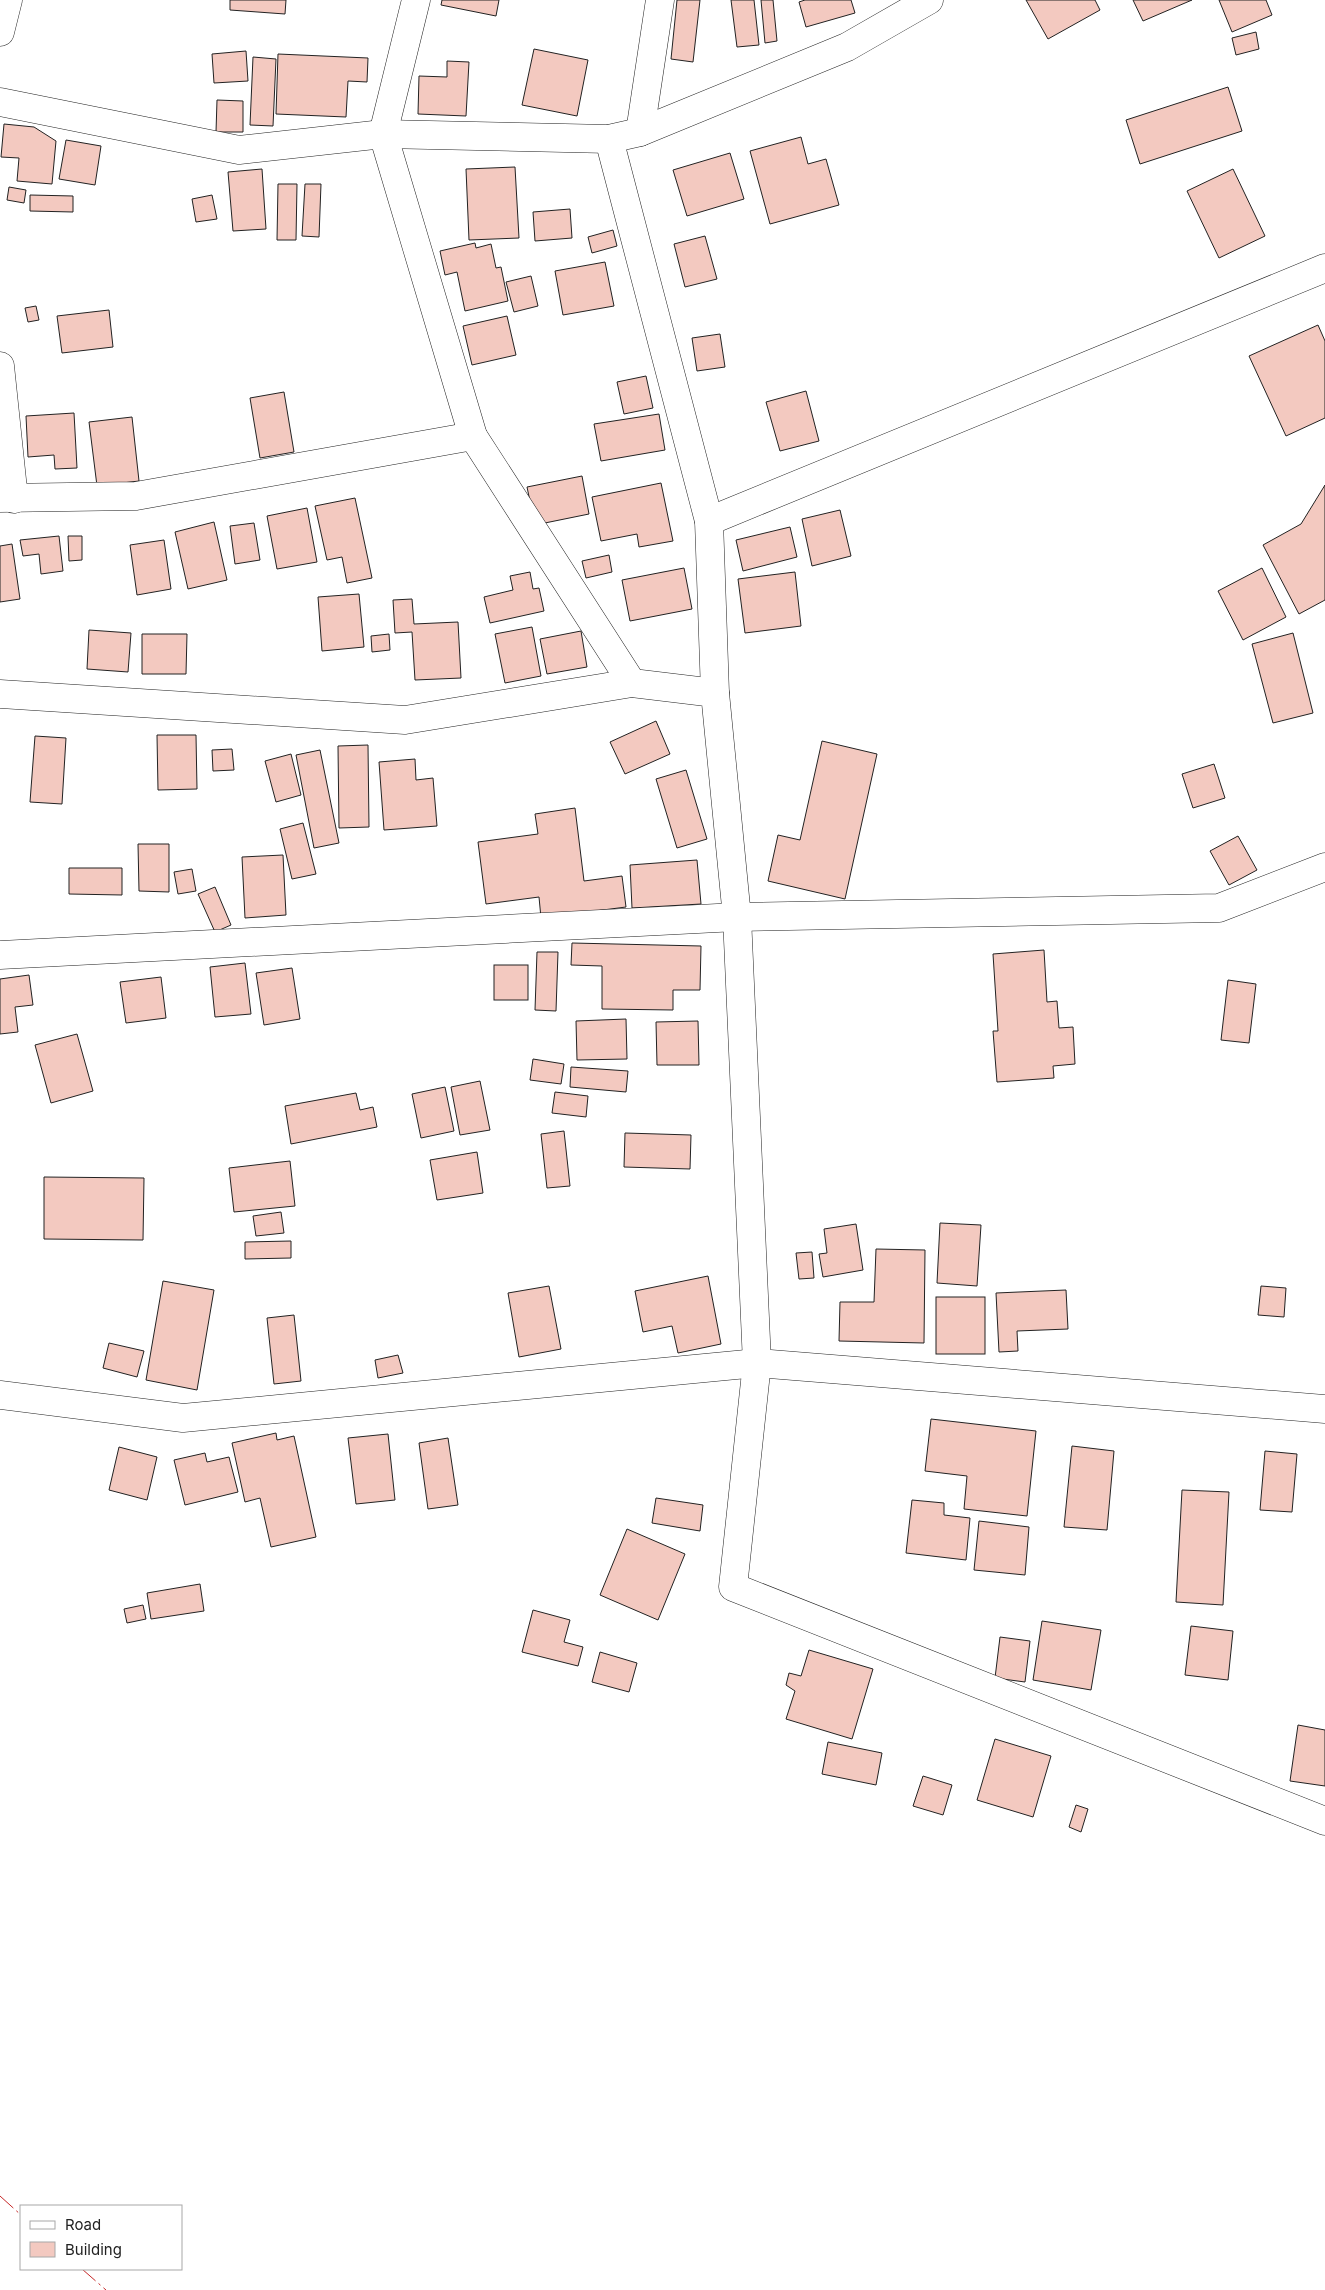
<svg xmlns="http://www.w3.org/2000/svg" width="1325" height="2290" viewBox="0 0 1325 2290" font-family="Inter,sans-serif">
<rect width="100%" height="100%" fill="#fff"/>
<g fill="#f3c9c0" stroke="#222">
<path d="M230,0h56l-1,14 -55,-4z"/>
<path d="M442,0h57l-3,16 -55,-11z"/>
<path d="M677,0h23l-7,62 -22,-3z"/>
<path d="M731,0h23l5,45 -22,2z"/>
<path d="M761,0h12l4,41 -12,2z"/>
<path d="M805,0h46l4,13 -49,14 -7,-25z"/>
<path d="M1026,0h69l5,10 -52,29z"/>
<path d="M1133,0h59l-49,21z"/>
<path d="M1219,0h47l6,15 -40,17z"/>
<path d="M1256,32l3,17 -23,6 -4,-17z"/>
<path d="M534,49l54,11 -11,56 -55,-11z"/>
<path d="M246,51l2,30 -34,2 -2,-29z"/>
<path d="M278,54l90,4 -1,24 -19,-1 -2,36 -70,-3z"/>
<path d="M253,57l23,2 -3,67 -23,-1z"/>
<path d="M447,61l22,1 -3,54 -48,-2 1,-38 28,1z"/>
<path d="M1228,87l14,44 -102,33 -14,-44z"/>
<path d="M217,100l26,1v31h-27z"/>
<path d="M4,124l30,3 22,14 -4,43 -35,-3 2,-23 -18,-1z"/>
<path d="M801,137l7,27 18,-5 13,46 -69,19 -20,-73z"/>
<path d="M66,140l35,6 -6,39 -36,-6z"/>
<path d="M730,153l14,46 -57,17 -14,-46z"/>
<path d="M515,167l4,71 -50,2 -3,-71z"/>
<path d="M262,169l4,60 -33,2 -5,-59z"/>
<path d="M1233,169l32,67 -46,22 -32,-67z"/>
<path d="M278,184h19l-1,56h-19z"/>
<path d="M305,184h16l-2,53 -17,-1z"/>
<path d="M9,187l17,3 -2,13 -17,-3z"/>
<path d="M30,195l43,1v16l-43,-1z"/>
<path d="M212,195l5,24 -21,3 -4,-23z"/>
<path d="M570,209l2,29 -37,3 -2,-29z"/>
<path d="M613,230l4,16 -25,7 -4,-16z"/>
<path d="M705,236l12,43 -32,8 -11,-43z"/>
<path d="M475,243l1,5 15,-4 5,24 5,-1 7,34 -43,10 -8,-39 -12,3 -5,-24z"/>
<path d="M605,262l9,44 -51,9 -8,-44z"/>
<path d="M531,276l7,30 -24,6 -8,-30z"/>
<path d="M36,306l3,14 -11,2 -3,-14z"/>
<path d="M109,310l4,37 -51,6 -5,-37z"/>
<path d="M507,316l9,39 -44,10 -9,-39z"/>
<path d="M1318,325l7,16v77l-39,18 -37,-80z"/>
<path d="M720,334l5,33 -28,4 -5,-33z"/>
<path d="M646,376l7,32 -29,6 -7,-32z"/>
<path d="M806,391l13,50 -39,10 -14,-49z"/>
<path d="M284,392l10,60 -34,6 -10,-60z"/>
<path d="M74,413l3,55 -22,1 -1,-14 -26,2 -2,-41z"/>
<path d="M659,414l6,36 -64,11 -7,-37z"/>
<path d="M132,417l7,64 -42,5 -8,-64z"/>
<path d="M582,476l7,38 -54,11 -8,-38z"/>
<path d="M661,483l12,58 -34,6 -2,-13 -36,7 -9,-44z"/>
<path d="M1325,485v115l-26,14 -36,-69 38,-21z"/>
<path d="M355,498l17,80 -25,5 -5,-26 -15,3 -12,-54z"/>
<path d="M307,508l10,54 -40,7 -10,-53z"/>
<path d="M840,510l11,46 -39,10 -10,-47z"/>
<path d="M214,522l13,58 -39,9 -13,-57z"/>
<path d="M254,523l6,37 -25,4 -5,-38z"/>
<path d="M790,527l7,30 -54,14 -7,-31z"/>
<path d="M59,536l4,35 -22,3 -2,-20 -16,2 -3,-16z"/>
<path d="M68,536h14v24l-13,1z"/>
<path d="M164,540l7,49 -34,6 -7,-50z"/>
<path d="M12,544l8,55 -20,3v-56z"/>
<path d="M609,555l3,17 -26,6 -4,-17z"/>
<path d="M684,568l8,41 -62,12 -8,-41z"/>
<path d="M1262,568l24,49 -43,23 -25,-49z"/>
<path d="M530,572l3,17 6,-1 5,23 -54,12 -6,-26 29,-7 -3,-14z"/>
<path d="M795,572l6,54 -56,7 -7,-54z"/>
<path d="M359,594l5,53 -42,4 -4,-54z"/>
<path d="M412,599l2,25 44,-2 3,56 -46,2 -3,-48 -17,1 -2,-33z"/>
<path d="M532,627l9,49 -36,7 -10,-49z"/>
<path d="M89,630l42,3 -3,39 -41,-3z"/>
<path d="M581,631l6,36 -40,7 -7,-35z"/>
<path d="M1293,633l20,80 -40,10 -21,-79z"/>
<path d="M142,634h45l-1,40h-44z"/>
<path d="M389,634l1,16 -18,2 -1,-16z"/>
<path d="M656,721l14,33 -45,20 -15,-32z"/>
<path d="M157,735h39l1,54 -39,1z"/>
<path d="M35,736l31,2 -4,66 -32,-2z"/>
<path d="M822,741l55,13 -32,145 -77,-18 10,-46 22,5z"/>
<path d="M368,745l1,82 -30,1 -1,-82z"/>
<path d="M232,749l2,21 -21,1 -1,-21z"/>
<path d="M320,750l19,93 -25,5 -18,-93z"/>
<path d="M291,754l10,41 -25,7 -11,-41z"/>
<path d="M415,759l1,21 17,-2 4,48 -53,4 -5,-68z"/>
<path d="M1214,764l11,34 -32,10 -11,-34z"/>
<path d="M686,770l21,69 -30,9 -21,-69z"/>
<path d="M575,808l9,73 38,-5 4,31 -85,11 -2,-21 -53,7 -8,-62 60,-8 -3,-20z"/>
<path d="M303,823l13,51 -24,5 -12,-50z"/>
<path d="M1238,836l19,34 -28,15 -19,-34z"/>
<path d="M138,844h31v48l-30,-1z"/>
<path d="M283,855l3,60 -41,3 -3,-61z"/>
<path d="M697,860l4,44 -69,4 -2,-43z"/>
<path d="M69,868h53v27l-53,-1z"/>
<path d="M192,869l4,22 -18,3 -4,-22z"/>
<path d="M215,887l16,38 -16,7 -17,-38z"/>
<path d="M572,943l129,3 -1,44h-27v20l-71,-1v-43l-31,-1z"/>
<path d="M1044,950l3,52 10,-1 2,27 14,-1 2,37 -22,2 1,12 -57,4 -4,-51h5l-5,-77z"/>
<path d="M537,952h21l-2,59 -21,-1z"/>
<path d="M245,963l6,51 -36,3 -5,-50z"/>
<rect x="494" y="965" width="34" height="35"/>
<path d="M292,968l8,51 -36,6 -8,-52z"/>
<path d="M29,975l4,30 -18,2 3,25 -18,2v-55z"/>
<path d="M161,977l5,41 -40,5 -6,-41z"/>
<path d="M1228,980l28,4 -7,59 -28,-3z"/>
<path d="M626,1019l1,40 -50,1 -1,-39z"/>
<path d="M698,1021l1,44h-42l-1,-43z"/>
<path d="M77,1034l16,57 -42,12 -16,-58z"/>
<path d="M533,1059l31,5 -3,20 -31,-4z"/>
<path d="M571,1067l57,4 -2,21 -56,-5z"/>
<path d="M480,1081l10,49 -30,5 -9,-48z"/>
<path d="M445,1087l9,44 -33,7 -9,-44z"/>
<path d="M555,1092l33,4 -2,21 -34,-4z"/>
<path d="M356,1093l4,17 13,-3 4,20 -86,17 -6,-38z"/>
<path d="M564,1131l6,55 -23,2 -6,-54z"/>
<path d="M625,1133l66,2 -1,34 -66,-2z"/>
<path d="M477,1152l6,41 -46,7 -7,-40z"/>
<path d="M290,1161l5,45 -61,6 -5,-44z"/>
<path d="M44,1177l100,1 -1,62 -99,-1z"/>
<path d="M281,1212l3,21 -28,3 -3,-20z"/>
<path d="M940,1223l41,2 -4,61 -40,-3z"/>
<path d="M856,1224l7,46 -40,7 -4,-23 8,-1 -3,-24z"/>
<path d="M291,1241v17l-46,1v-17z"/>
<path d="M876,1249l49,1 -1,93 -85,-2 1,-39h34z"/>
<path d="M812,1252l2,26 -15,1 -3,-26z"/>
<path d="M708,1276l13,68 -43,9 -6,-27 -29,6 -8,-41z"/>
<path d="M163,1281l51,9 -17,100 -51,-10z"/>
<path d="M549,1286l12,63 -42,8 -11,-64z"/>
<path d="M1261,1286l25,2 -2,29 -26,-2z"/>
<path d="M1066,1290l2,39 -51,2 1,20 -19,1 -3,-59z"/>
<rect x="936" y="1297" width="49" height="57"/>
<path d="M294,1315l7,66 -27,3 -7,-66z"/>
<path d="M109,1343l35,8 -7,26 -34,-9z"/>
<path d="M398,1355l5,18 -25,5 -3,-18z"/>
<path d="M931,1419l105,12 -9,85 -63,-7 3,-33 -42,-5z"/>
<path d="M276,1433l1,7 17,-4 22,101 -45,10 -11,-49 -15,4 -13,-59z"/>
<path d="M388,1434l7,66 -39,4 -8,-66z"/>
<path d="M448,1438l10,67 -30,4 -9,-66z"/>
<path d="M1072,1446l42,5 -7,79 -43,-3z"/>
<path d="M119,1447l38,10 -10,43 -38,-10z"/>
<path d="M1265,1451l32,3 -5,58 -32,-2z"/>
<path d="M205,1453l2,9 22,-5 9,35 -53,13 -11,-45z"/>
<path d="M1182,1490l47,2 -6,113 -47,-3z"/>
<path d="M656,1498l47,7 -3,26 -48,-8z"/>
<path d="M912,1500l32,3v12l26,3 -4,42 -60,-7z"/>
<path d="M979,1521l50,6 -4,48 -51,-5z"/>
<path d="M627,1529l58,25 -27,66 -58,-25z"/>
<path d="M200,1584l4,27 -53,8 -4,-26z"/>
<path d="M143,1605l3,14 -19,4 -3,-14z"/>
<path d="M533,1610l37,10 -6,22 19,5 -5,19 -56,-14z"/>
<path d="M1042,1621l59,9 -10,60 -58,-10z"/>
<path d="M1191,1626l42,5 -5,49 -43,-5z"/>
<path d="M1000,1637l30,4 -5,41 -30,-4z"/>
<path d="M809,1650l64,19 -21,70 -66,-20 9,-28 -9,-6 3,-12 12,3z"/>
<path d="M600,1652l37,11 -8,29 -37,-10z"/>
<path d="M1298,1725l27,5v56l-35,-5z"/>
<path d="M995,1739l56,17 -18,61 -56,-17z"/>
<path d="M828,1742l54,11 -6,32 -54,-11z"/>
<path d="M923,1776l29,9 -9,30 -30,-9z"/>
<path d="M1076,1805l12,4 -7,23 -12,-5z"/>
</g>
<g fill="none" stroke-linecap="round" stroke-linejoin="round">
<defs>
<g id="minor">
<path d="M416,0l-33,134 90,302 159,247 83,10 22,224 20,446 -24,224 592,234"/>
<path d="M0,32l8,-32"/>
<path d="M0,102l239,48 144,-16 226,5 31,-7 207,-85 82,-47"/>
<path d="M640,132l20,-132"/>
<path d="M609,139l100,382 6,172"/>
<path d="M0,366l14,133"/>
<path d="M0,498l136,-2 337,-60"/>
<path d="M709,521l616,-253"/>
<path d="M0,694l405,26 227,-37"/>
<path d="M0,955l737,-38 482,-9 106,-41"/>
<path d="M0,1395l183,23 574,-55 568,46"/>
</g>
</defs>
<use href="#minor" stroke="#222" stroke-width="29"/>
<use href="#minor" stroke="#fff" stroke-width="28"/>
<g stroke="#c62828" stroke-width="1" stroke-dasharray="18 4 2.5 4" stroke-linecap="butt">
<path d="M0,2196l21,19"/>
<path d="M82,2269l24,21"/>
</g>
</g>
<rect x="20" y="2205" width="162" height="65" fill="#ffffff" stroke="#a7a7a7"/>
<rect x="30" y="2221" width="25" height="8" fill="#ffffff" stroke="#a7a7a7"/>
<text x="65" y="2230" font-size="15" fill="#222222">Road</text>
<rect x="30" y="2242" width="25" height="15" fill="#f3c9c0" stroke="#a7a7a7"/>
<text x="65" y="2255" font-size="15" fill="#222222">Building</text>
</svg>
